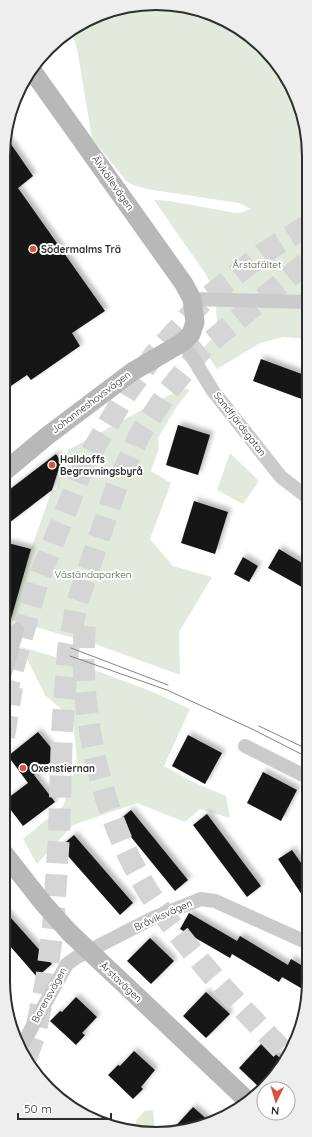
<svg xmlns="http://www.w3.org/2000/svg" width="312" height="1137" viewBox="0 0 312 1137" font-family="Quicksand,sans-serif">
<defs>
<filter id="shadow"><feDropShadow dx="3.5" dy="-3.5" stdDeviation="2" flood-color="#0004"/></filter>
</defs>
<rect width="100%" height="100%" fill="#fff"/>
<g fill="#e1eadc">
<path d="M126,6h60l46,17 39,32 22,34 15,47 -1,203 -24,-2 -23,6 -43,26 -14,-21 12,-12 2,-14 -2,-31 -10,-18 -51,-73 16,1 60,11 9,1 12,-4 -12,-6 -93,-14 -18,-6 -36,-45 -15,-89 -6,-20z"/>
<path d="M186,389l4,1 -13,16 -19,32 1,10 -8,23 20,12 -21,56 23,27 39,11 -33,55 1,43 -85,-31 -84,-24 20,-71 21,-59h4l12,-40 109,-59z"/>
<path d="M230,453l29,28 -16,23 -26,-14z"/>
<path d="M21,647l49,14 83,31 37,17 -26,57 31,17 31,13 4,22 -30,-9 -15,13 -48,-19 -64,22 -36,39 -14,-25 40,-33 14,-44 -4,-43 -28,-24z"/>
<path d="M153,1110l2,20 2,2 -11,2 -10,-3v-10l8,-10z"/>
</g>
<g fill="#151515" filter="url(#shadow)">
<path d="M6,137l27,39 -15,12 87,123 -33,22 8,13 -49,34 -4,-5 -22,15z"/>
<path d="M261,359l46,17v25l-54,-20z"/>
<path d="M178,425l32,10 -12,40 -32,-10z"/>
<path d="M56,454l5,8 -9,28 -47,36v-33z"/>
<path d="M194,501l34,11 -13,42 -34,-11z"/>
<path d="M4,542l27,7 -24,84 -3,-1z"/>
<path d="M279,549l28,17v24l-39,-22z"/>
<path d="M243,557l15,9 -9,16 -15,-8z"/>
<path d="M38,732l20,24 -24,19 21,27 -32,24 -19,-25 24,-18 -20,-27z"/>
<path d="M188,735l34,18 -17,31 -33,-18z"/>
<path d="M263,772l34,18 -16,31 -34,-18z"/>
<path d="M131,810l57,70 -13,11 -57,-70z"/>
<path d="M207,814l54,72 -14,11 -54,-72z"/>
<path d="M74,835l59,68 -13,12 -60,-68z"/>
<path d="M292,850l14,20v31l-28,-42z"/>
<path d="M3,909l49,55 -15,13 -34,-39z"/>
<path d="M189,913l48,28 3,-5 48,29 3,-6 15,9v23l-24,-14 -3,5 -47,-28 -2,4 -50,-29z"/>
<path d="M150,938l24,23 -23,23 -24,-23z"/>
<path d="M206,992l24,22 -24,24 -23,-22z"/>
<path d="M76,997l21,20 -15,16 3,2 -9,10 -26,-24 10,-10 2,1z"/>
<path d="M263,1042l21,20 -23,27 -22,-21z"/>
<path d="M134,1051l21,19 -14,17 2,2 -10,10 -25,-24 10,-10 2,1z"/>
<path d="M193,1107l17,15 -14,7 -25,2z"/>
</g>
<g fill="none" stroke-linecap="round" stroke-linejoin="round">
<g stroke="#d5d5d5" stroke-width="22" stroke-dasharray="22 11" stroke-linecap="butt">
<path d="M85,626c-8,92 20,207 75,283 38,54 83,101 129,148"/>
<path d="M4,701l34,-120 47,-118 41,-69 29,-40 47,-52 60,-48 46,-29"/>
<path d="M4,737l8,-50"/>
<path d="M26,1058l9,-23 11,-54 7,-54 6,-92 3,-103 6,-82 9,-47 40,-118 23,-51 29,-44 34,-42 104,-86"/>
</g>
<g stroke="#cbcbcb" stroke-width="14">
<path d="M192,299l115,3"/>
<path d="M183,342l30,49 68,86 26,20"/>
<path d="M4,677l13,-47"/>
<path d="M245,746l62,31"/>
<path d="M20,1049l47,-85 10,-7 76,-39 48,-19 14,2 91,41"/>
</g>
<g stroke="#b8b8b8" stroke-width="19">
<path d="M5,471l42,-35 85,-64 51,-30 8,-8 4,-12 -3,-23 -8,-15 -153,-215"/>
<path d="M3,852l40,51 26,29 180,170"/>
</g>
<g stroke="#838383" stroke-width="1">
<path d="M71,648l97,37"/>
<path d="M70,656l97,34 85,39 55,28"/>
<path d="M259,726l48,23"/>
</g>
</g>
<g fill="#d9523c" stroke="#fff" stroke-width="1.5">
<circle cx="33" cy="249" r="4"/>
<circle cx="52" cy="465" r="4"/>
<circle cx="23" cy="768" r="4"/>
</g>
<g text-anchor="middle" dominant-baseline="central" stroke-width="4" stroke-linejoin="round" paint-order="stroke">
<g font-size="10" fill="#2e2e2e" stroke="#fff">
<text transform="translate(113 183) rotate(55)">Älvkällevägen</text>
<text transform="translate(91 402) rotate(-37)">Johanneshovsvägen</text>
<text transform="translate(240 424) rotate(52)">Sandfjärdsgatan</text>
<text transform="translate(163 915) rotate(-24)">Bråviksvägen</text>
<text transform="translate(121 982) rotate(43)">Årstavägen</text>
<text transform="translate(49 995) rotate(-61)">Borensvägen</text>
</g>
<g font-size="10" font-weight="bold" fill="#2e2e2e" stroke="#fff" text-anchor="start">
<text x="41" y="249">Södermalms Trä</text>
<text x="60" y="459">Halldoffs<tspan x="60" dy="12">Begravningsbyrå</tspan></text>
<text x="31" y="768">Oxenstiernan</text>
</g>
<g font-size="10" fill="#48663e" stroke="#fff">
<text x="257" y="264">Årstafältet</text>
<text x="93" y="574">Väständaparken</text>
</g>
</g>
<path d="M0 0H312V1137H0ZM156 10H156A146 146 0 0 1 302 156V981A146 146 0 0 1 156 1127H156A146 146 0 0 1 10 981V156A146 146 0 0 1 156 10Z" fill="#eee" fill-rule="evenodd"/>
<path fill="none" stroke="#2e2e2e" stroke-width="2" d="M156 10H156A146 146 0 0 1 302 156V981A146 146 0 0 1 156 1127H156A146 146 0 0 1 10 981V156A146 146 0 0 1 156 10Z"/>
<g transform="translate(276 1101) rotate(185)"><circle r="19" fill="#ffffff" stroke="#ababab"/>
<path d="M0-3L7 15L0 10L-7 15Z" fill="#d9523c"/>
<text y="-6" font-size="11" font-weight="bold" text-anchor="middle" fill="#2e2e2e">N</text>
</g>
<path d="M18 1113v6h93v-6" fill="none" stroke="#2e2e2e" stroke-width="2"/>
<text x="24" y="1113" font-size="12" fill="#2e2e2e" stroke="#ffffff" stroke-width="3" paint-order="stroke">50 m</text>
</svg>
